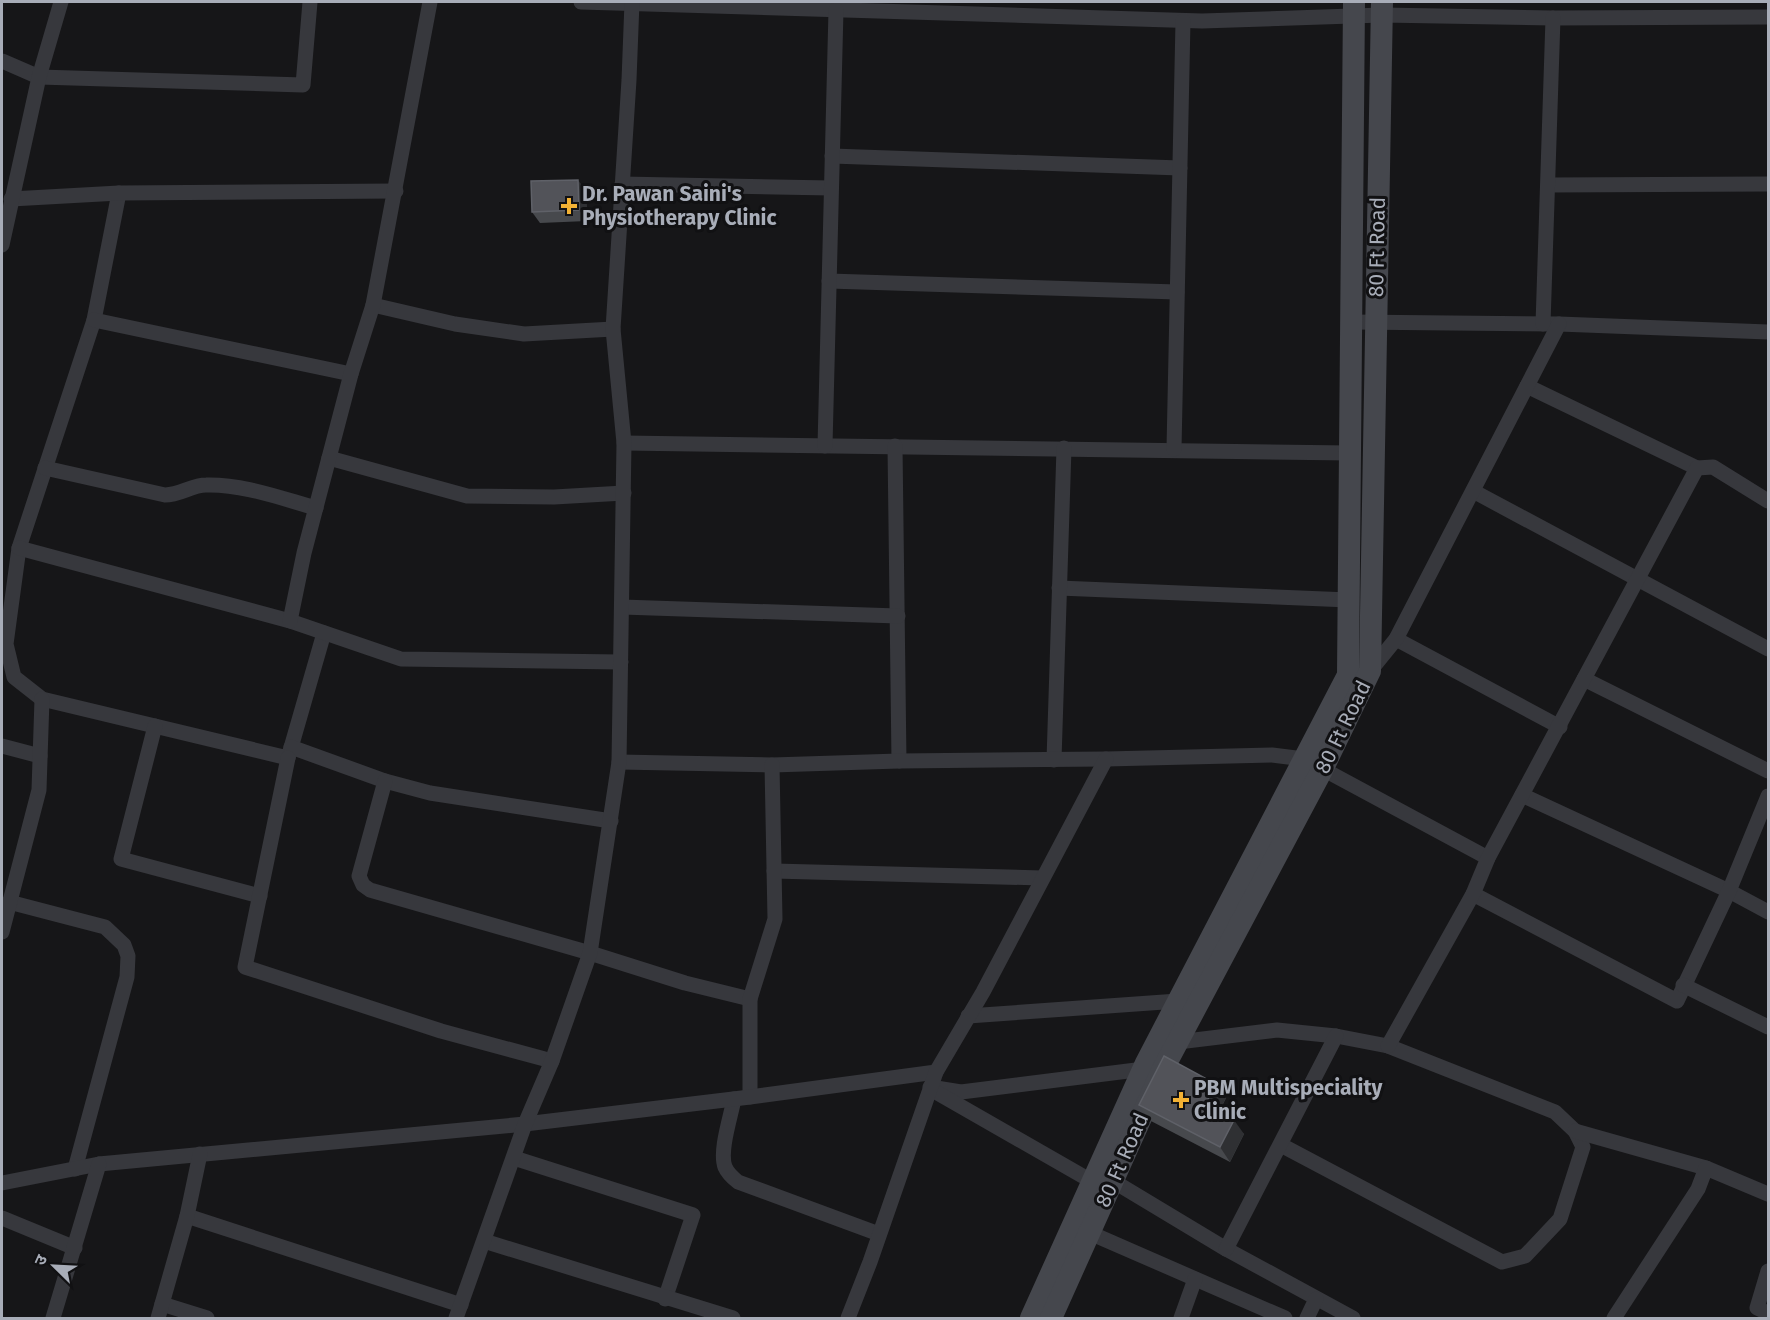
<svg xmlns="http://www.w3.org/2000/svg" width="1770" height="1320" viewBox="0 0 1770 1320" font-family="'Fira Sans','Noto Sans Devanagari',sans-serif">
<rect width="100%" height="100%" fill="#161618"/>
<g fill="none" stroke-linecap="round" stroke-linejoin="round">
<g stroke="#37383d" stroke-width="15">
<path d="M581,2l621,19 180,-6 171,3 215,-1"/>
<path d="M2,61l37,16 264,8 7,-83"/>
<path d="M832,156l348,12"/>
<path d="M622,184l209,4"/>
<path d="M1548,185l220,-1"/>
<path d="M119,193l-25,127 -75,228 -13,96 8,33 28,22 246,59 36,-125"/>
<path d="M11,199l108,-6 277,-2"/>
<path d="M2,245l37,-168 22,-75"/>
<path d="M829,281l348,11"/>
<path d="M373,305l82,19 69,10 89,-5"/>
<path d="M94,320l257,54"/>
<path d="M1352,322l207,2 209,8"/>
<path d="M1543,324l10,-306"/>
<path d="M1527,386l170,82"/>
<path d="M624,443l726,10"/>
<path d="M825,446l11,-436"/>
<path d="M895,446l4,315"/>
<path d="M1174,449l9,-428"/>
<path d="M329,458l138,38 87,1 70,-4"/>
<path d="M45,468l120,27c15,0 27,-10 41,-10 37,-1 74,13 110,23"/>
<path d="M1473,491l295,158"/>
<path d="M19,548l271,73 111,38 220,3"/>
<path d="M1059,588l290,12"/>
<path d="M622,607l276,9"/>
<path d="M290,621l14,-68 47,-179 22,-69 57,-303"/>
<path d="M1396,639l164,88"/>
<path d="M1370,671l26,-32 163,-315"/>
<path d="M1584,679l184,92"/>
<path d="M155,726l-34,133 139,37"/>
<path d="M2,746l38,10"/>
<path d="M291,747l94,34 45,12 181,28"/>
<path d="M288,758l-43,209 196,64 111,30"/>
<path d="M1054,760l10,-312"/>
<path d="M619,762l153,3 127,-4 207,-2 166,-4 32,4 184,99"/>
<path d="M385,781l-26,95 4,9 7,5 220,63 95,30 65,16"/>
<path d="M1522,795l207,96 39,21"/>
<path d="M774,871l268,7"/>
<path d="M1473,894l204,107 52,-110 39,-95"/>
<path d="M9,902l96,25 19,18 4,11 -1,21 -52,192"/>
<path d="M2,932l37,-142 3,-91"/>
<path d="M1683,985l85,42"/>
<path d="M968,1016l210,-15"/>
<path d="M1178,1042l99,-12 59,6 52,10 167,66 20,19 8,16 -23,72 -35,37 -23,6 -221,-117"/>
<path d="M1388,1046l85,-152 15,-36 209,-390 16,-1 55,34"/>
<path d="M930,1087l31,5 183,-23"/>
<path d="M934,1091l159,91"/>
<path d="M750,1097v-98l25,-80 -3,-154"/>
<path d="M734,1099c-3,17 -15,52 -9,68 3,7 8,11 13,15l141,52"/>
<path d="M1575,1131l131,37"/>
<path d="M514,1158l179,57 -28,84"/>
<path d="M1113,1181l113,68 127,69"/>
<path d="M2,1183l97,-19 426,-40 225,-27 186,-25"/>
<path d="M187,1216l274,89"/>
<path d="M2,1218l73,30"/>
<path d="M1090,1233l195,85"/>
<path d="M484,1241l249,77"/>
<path d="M1226,1249l110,-213"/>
<path d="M1768,1271l-11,37 11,5"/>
<path d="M162,1304l45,14"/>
<path d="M53,1318l46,-154"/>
<path d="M158,1318l29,-102 13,-62"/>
<path d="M456,1318l69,-194 27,-63 38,-108 29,-191 5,-319 -11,-114 16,-249 3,-78"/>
<path d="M848,1318l22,-56 66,-190 47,-80 123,-233"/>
<path d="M1181,1318l14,-39"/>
<path d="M1307,1318l9,-19"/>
<path d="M1614,1318l84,-129 8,-21 62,26"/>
</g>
<g stroke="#45474d" stroke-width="22">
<path d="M1031,1318l115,-255 202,-388 6,-673"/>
<path d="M1051,1318l111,-247 160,-301 48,-99 12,-669"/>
</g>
</g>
<g fill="#47494d">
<path d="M586,191l1,30 -47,2 -8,-11z"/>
<path d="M1226,1098l-7,14 25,22 -14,28 -81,-42 -10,-15z"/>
</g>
<g fill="#2f3033">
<path d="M578,180l8,11 1,30 -8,-11z"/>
<path d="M1216,1084l10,14 -11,21 -10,-14z"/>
<path d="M1234,1120l10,14 -14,28 -10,-15z"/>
</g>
<g fill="#525359" stroke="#5f6168" stroke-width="1.5">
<path d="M578,180l1,30 -47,2 -1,-31z"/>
<path d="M1164,1056l52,28 -11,21 29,15 -14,27 -81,-42z"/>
</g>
<g fill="#f2b134" stroke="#111113" stroke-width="2">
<path d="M566 197h6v6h6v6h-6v6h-6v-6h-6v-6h6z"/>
<path d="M1178 1091h6v6h6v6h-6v6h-6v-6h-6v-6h6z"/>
</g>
<g text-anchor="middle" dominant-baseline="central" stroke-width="6" stroke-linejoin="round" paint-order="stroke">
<g font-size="21" font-weight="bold" fill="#a8adb8" stroke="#111113" text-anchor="start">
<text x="582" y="194">Dr. Pawan Saini's<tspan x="582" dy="24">Physiotherapy Clinic</tspan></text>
<text x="1194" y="1088">PBM Multispeciality<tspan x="1194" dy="24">Clinic</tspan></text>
</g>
<g font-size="21" fill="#a8adb8" stroke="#111113">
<text transform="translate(1377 247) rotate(-89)">80 Ft Road</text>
<text transform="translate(1343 727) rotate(-64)">80 Ft Road</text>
<text transform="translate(1122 1160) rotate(-66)">80 Ft Road</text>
</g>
</g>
<rect width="1770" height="1320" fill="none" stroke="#a8adb8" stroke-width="6"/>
<g transform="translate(54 1266) rotate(294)" stroke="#111113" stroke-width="4.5" paint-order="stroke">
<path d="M0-4.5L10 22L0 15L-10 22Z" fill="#a8adb8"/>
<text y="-9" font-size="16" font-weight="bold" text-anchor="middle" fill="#a8adb8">उ</text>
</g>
</svg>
